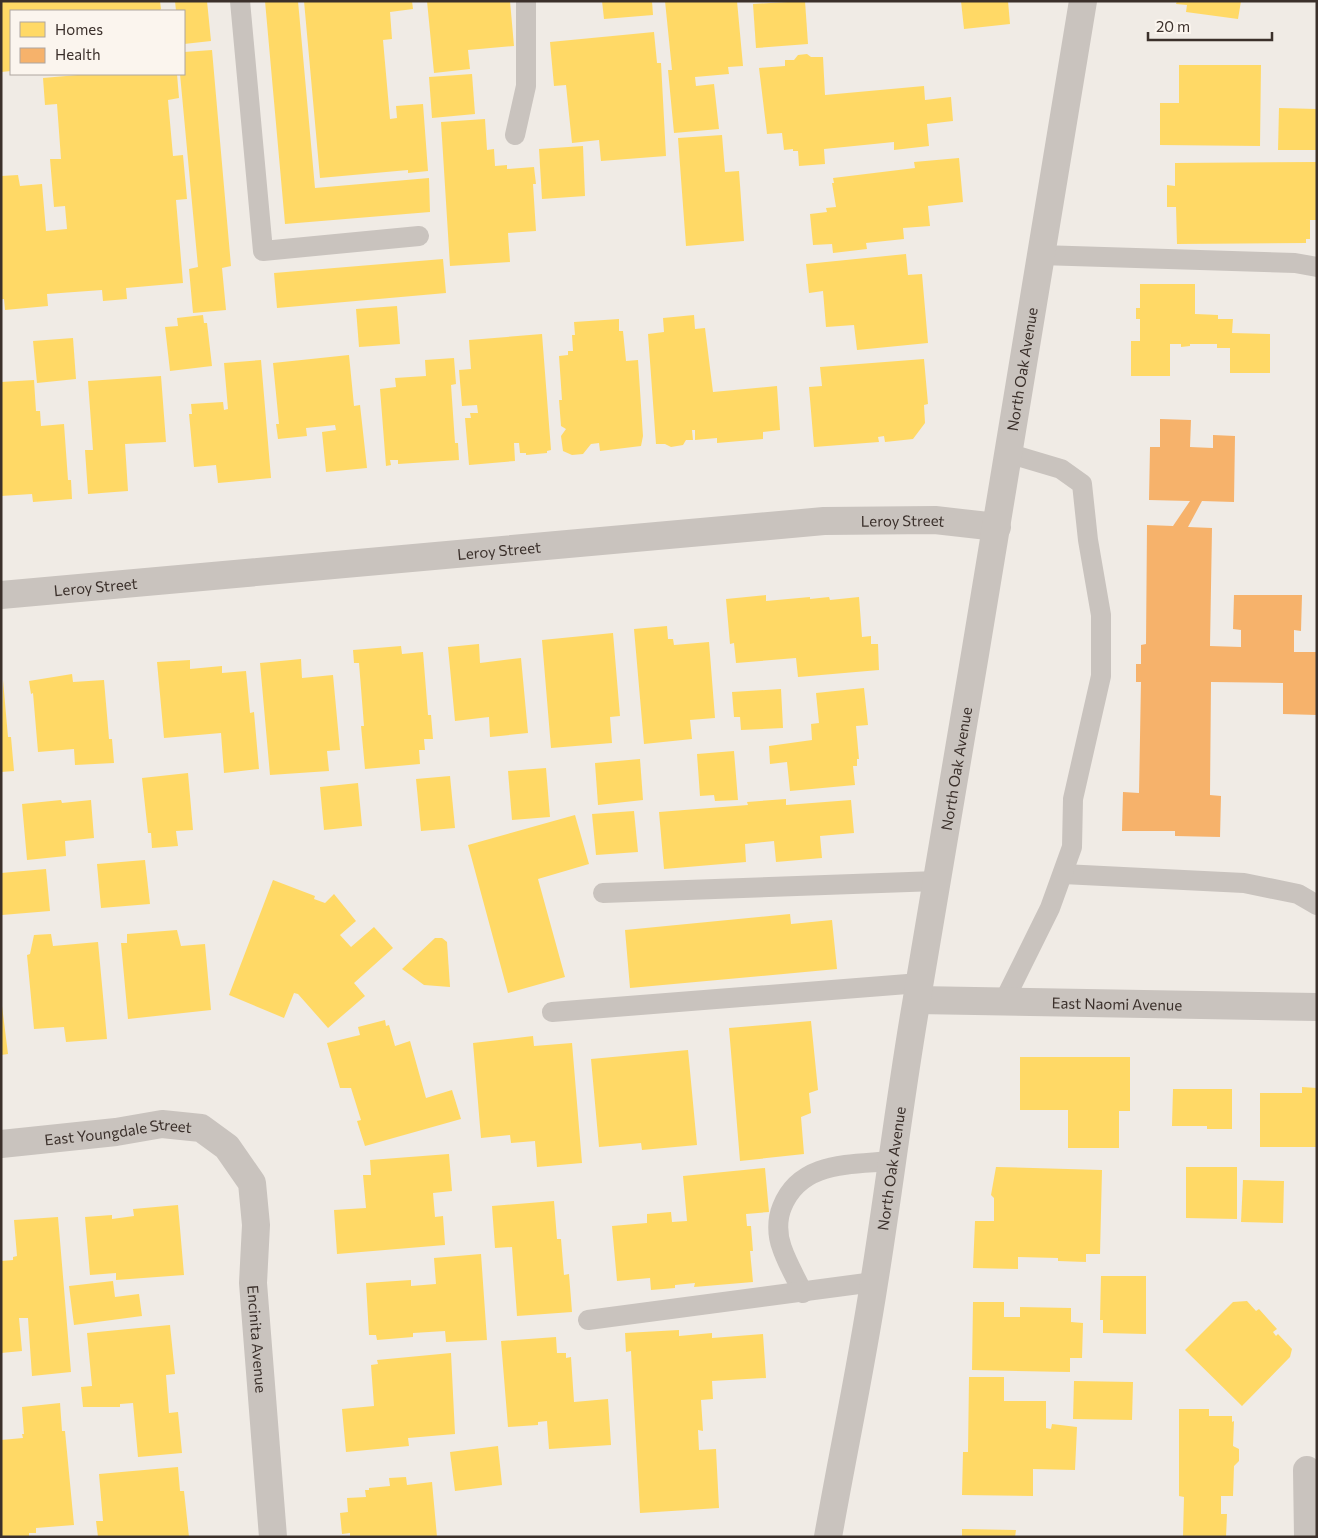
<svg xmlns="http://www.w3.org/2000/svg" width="1318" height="1538" viewBox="0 0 1318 1538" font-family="Commissioner,sans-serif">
<rect width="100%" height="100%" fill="#f0ebe5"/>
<g fill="#ffd966">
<path d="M1,1h159l1,8 -2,2h-148v60l-10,1z"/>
<path d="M175,1h32l4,40 -27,3v-33h-8z"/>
<path d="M265,1h33l17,187 114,-10 1,34 -145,12z"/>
<path d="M304,1h108l1,8 -23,3 2,27 -9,1 7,79 7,-1 -1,-12 27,-2 5,67 -20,2v-3l-88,8z"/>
<path d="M427,1h83l4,45 -46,4 2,19 -36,4z"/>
<path d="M602,1h50l1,14 -49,4z"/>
<path d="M665,1h72l6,65 -15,1 1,7 -34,3 1,9 18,-2 5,45 -45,4 -6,-63h4z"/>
<path d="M805,1l3,43 -52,4 -3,-44z"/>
<path d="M961,1h47l2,23 -46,5z"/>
<path d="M1177,1h64l-3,18 -52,-7 1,-7 -11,-1z"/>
<path d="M654,32l3,31h4l5,93 -65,5 -2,-21 -27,3 -6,-58 -12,1 -4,-44z"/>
<path d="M212,50l19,216 -9,2 4,42 -33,3 -4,-44 9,-2 -18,-193h4v-22z"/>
<path d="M807,54l4,3h12l2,38 99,-9 1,14 26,-3 2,24 -26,3 2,22 -35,4v-8l-70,7 1,15 -26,2 -1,-15h-5v-2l-9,1 -2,-17 -15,1 -8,-66 26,-2v-6h9l4,-5z"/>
<path d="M1179,65h82l-1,81 -100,-1v-42h19z"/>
<path d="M89,74h88l2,24 -11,2 5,56 10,-1 4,44 -11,1 7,83 -57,5 1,11 -24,2 -1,-11 -55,4 1,12 -43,4 -1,-11h-3v-123l17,-1 2,11 22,-2 4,47 21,-2 -2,-23 -11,1 -4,-48h11l-4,-55 -12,1 -2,-27z"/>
<path d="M472,74l3,40 -43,4 -3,-41z"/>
<path d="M1279,108l38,1v41h-39z"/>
<path d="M485,119l2,31 7,-1 1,17 12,-1v4l27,-2 2,17h-3l3,47 -28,2 2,29 -60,4 -9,-144z"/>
<path d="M722,135l3,37 14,-1 5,70 -58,5 -8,-108z"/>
<path d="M583,146l2,50 -43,3 -3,-50z"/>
<path d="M959,158l4,44 -35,4 2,20 -27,2 1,11 -38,4 1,6 -34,4 -1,-9 -19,1 -3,-31 17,-2 -1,-4 10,-1 -4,-24h2l-1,-5 82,-10 -1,-6z"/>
<path d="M1317,162v58h-7v19h-4v4l-129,1 -1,-37h-9v-22l8,1v-23z"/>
<path d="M906,254l2,21 14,-1 6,69 -71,7 -3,-25 -28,2 -3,-36 -14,2 -3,-29z"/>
<path d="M443,259l3,34 -169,15 -3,-35z"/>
<path d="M1140,284h55v30l23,1v4h15l-1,14 38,1v39h-40v-25h-13v-4h-27v2l-9,1v-3h-11v32h-39v-35h9v-22h-4v-11h4z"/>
<path d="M397,306l3,38 -41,3 -3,-38z"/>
<path d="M203,315l1,8h3l5,43 -42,5 -5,-44 13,-1 -1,-8z"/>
<path d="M694,315l1,14 10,-1 8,64 64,-6 3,44 -17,2v7l-46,4v-5l-22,2v-10h-3l1,10h-7l-3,5 -12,2 -6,-3h-9l-8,-110 16,-2 -1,-14z"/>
<path d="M619,319v12h4l3,30 12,-1 5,76 -2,10 -41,5 -1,-8 -8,1 -8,10 -11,1 -9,-4 -2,-15 5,-7 -5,-3 -2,-26h3l-3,-44 9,-1v-4h5l-1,-16h3l-1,-13z"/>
<path d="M542,334l9,116 -4,1v2l-21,2v-2h-6l-1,-10h-5l1,18 -46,4 -4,-47h6l-1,-5h8l-1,-8 -15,1 -3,-36 12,-1 -2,-29z"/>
<path d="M73,338l3,41 -39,4 -4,-42z"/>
<path d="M349,355l5,51 6,-1 7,63 -41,4 -4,-40 14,-2 -1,-5 -29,3 1,8 -29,3 -2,-15h3l-6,-61z"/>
<path d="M454,358l2,26 -5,1 4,58h3l1,17 -61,4v-4h-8l1,5 -5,1 -6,-77 16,-2 -1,-9 31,-2 -1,-16z"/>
<path d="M924,359l4,45 -4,1 1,18 -12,16 -28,3 -1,-6 -6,1 1,5 -65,5 -5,-60 13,-1 -2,-19z"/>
<path d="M261,360l10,118 -53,5 -2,-18 -22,2 -5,-53h3l-1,-10 32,-2 1,8 4,-1 -4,-46z"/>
<path d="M161,376l5,66 -41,2 3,47 -40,3 -3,-44h8l-5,-69z"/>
<path d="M34,380l2,31h4l1,15 23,-2 4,56h3l1,19 -39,3 -1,-8 -31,2v-114z"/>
<path d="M766,595v6l44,-4v2l19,-2 1,3 29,-3 3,40 9,-1v8h7l1,26 -81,7 -2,-19 -60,5 -2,-20 -4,1 -4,-45z"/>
<path d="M667,626l1,13h5l1,6 35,-3 6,76 -25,2 2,19 -48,5 -10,-115z"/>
<path d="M613,633l7,83 -10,1 2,26 -61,5 -9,-108z"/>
<path d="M479,644l1,19 41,-5 7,75 -38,4 -1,-20 -34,4 -7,-74z"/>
<path d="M401,646l1,8 21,-2 5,63h3l2,24h-9l1,11h-6l1,14 -55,5 -4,-43h3l-5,-63h-5l-1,-13z"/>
<path d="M301,659l1,19 31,-3 7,75 -13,1 2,20 -59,4 -10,-112z"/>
<path d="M190,660v9l32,-3v7l24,-2 4,42 4,-1 5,57 -35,4 -3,-40 -57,5 -7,-76z"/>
<path d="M72,674l1,8 31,-2 5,59h3l2,24 -39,2 -1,-16 -36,3 -5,-59 -2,1 -2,-13z"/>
<path d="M3,680l5,57h3l3,34 -13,1z"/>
<path d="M864,688l4,37 -12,1 3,33h-2v7h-4l2,19 -65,6 -3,-29 -17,2 -1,-18 43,-6 -1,-16 8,-1 -3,-30z"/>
<path d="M781,689l2,39 -42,2 -1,-13h-6l-2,-25z"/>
<path d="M734,751l4,49 -23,1 -1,-6 -14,1 -3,-42z"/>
<path d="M640,759l3,41 -45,5 -3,-42z"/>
<path d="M546,768l4,49 -38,3 -4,-49z"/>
<path d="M188,773l5,57 -17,1 2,15 -26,2 -1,-15h-3l-6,-55z"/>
<path d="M450,776l5,52 -34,3 -5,-52z"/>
<path d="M358,783l4,43 -38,4 -4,-43z"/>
<path d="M786,799v6l65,-5 3,33 -34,3 2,22 -46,4 -2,-21 -29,3 1,18 -82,7 -5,-57 89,-7 -1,-3z"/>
<path d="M61,800l1,3 29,-3 3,38 -29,3 1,15 -39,4 -5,-56z"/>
<path d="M634,811l4,41 -42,3 -4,-41z"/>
<path d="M575,815l14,49 -51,15 27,98 -57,16 -40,-148z"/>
<path d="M145,860l5,44 -49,4 -4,-44z"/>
<path d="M46,869l4,42 -48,4 -1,-42z"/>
<path d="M273,880l42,16 -1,3 11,4 9,-9 22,27 -16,14 11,12 23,-20 19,21 -39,35 11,13 -37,32 -30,-34 -4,-1 -10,25 -55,-23z"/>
<path d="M790,914l1,10 41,-4 5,49 -207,19 -5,-58z"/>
<path d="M177,930l4,16 24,-2 6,66 -83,9 -7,-76h6v-9z"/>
<path d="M51,934l2,12 45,-4 9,97 -41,3 -2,-15 -30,2 -7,-74 3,-1 4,-19z"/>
<path d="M435,938h7l5,4 3,45 -26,-2 -22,-16z"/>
<path d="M1,998l7,56 -7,1z"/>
<path d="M385,1020l1,6 3,-1 6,21 15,-5 16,57 26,-8 9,29 -96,27 -8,-25 4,-1 -10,-32h-11l-13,-45 33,-8 -2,-8z"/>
<path d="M811,1021l7,69 -9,3 2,20 -10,4 3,37 -64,7 -11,-133z"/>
<path d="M533,1036l1,10 38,-3 10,120 -45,4 -2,-26 -24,2 -1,-8 -29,3 -8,-95z"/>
<path d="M688,1050l9,95 -55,5 -1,-7 -42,4 -8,-88z"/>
<path d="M1020,1057h110v54h-11v37h-51v-38h-48z"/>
<path d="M1302,1087l15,1v59h-57v-54h42z"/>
<path d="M1173,1089h59v40h-25v-3h-35z"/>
<path d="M449,1154l3,37 -19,2 2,24 8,-1 2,29 -108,9 -3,-44 32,-2 -3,-33h8l-1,-15z"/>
<path d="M996,1167l106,3 -2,84h-14v8l-28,-1v-3l-40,-1v12l-45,-1 2,-47h19v-23l-3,-3z"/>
<path d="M1186,1167h51v52l-51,-1z"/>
<path d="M765,1168l4,44 -23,2 1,12h4l2,25h-3l3,31 -59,5 1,-4 -20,2v3l-24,2 -1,-12 -33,3 -5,-55 35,-3v-9l24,-2 1,10 15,-1 -4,-45z"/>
<path d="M1243,1180l41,1 -1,42 -42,-1z"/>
<path d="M554,1201l3,38h4l3,36 5,-1 3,38 -55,4 -5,-69 -17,1 -3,-42z"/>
<path d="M178,1205l6,70 -68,5v-7l-26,2 -5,-58 27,-2v4l22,-3 -1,-7z"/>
<path d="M58,1217l13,155 -39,4 -4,-58h-9l3,33 -21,2v-92l12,-1v-3l4,-1 -3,-36z"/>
<path d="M481,1254l6,86 -41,2 -1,-11 -32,2v4l-36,3 -1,-5h-7l-3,-52 45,-3v6l25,-2 -2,-26z"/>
<path d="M1101,1276h45v58l-43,-1v-13h-3z"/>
<path d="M113,1281l2,16 24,-3 3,22 -68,9 -5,-39z"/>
<path d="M1247,1301l9,10 3,-2 18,20 -4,3 3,4 2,-2 14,15 -2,8 -48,49 -57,-56 48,-48z"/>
<path d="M973,1302h31v15h16v-10l51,1v14l12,1 -1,35h-12v14l-98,-2z"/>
<path d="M170,1325l5,49 -9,1 3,38 9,-1 4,41 -44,4 -5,-54 -13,1v3h-37l-2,-20 11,-1 -5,-53z"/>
<path d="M679,1330v6l33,-3v5l51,-4 3,44 -54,3 1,18 -12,1 2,31 -5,-1 1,20 17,-1 3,59 -79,5 -9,-162 -5,1 -1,-19z"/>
<path d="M556,1337l1,16h9v5l5,-1 3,45 34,-3 3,46 -62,4 -2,-28 -9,1v3l-30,2 -7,-86z"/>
<path d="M451,1353l4,81 -47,4 1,8 -63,6 -4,-43 32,-3 -3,-41 7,-1 -1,-4z"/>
<path d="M969,1377h35v24h42v27l5,1 1,-5 25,3 -2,43 -42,-1v27l-71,-1 1,-43h5z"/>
<path d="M1074,1381l59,1 -1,38 -59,-1z"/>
<path d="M60,1403l2,28h3l9,94 -38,3v5h-7v4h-28v-97l22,-2 -1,-4h2l-2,-27z"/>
<path d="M1179,1409h30v7h23v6l2,-1 -1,25 6,3v12l-5,5 -1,30h-12v18h6l-1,23h-43l1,-40 -5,-1z"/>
<path d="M498,1446l4,39 -47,6 -5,-39z"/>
<path d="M178,1467l2,24h4l5,46h-91l-2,-16h7l-4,-47z"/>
<path d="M406,1477l1,8 25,-3 5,55h-87v-4l-8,1 -2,-21 8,-1 -1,-14 19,-1 -1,-7h4v-2l21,-2 -1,-8z"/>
<path d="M962,1529l54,1 -1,7h-53z"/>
</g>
<path fill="#f6b26b" d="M1160,419l31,1 -1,27 23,1v-13l22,1 -1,66 -32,-1 -14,26 24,1 -2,118 31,1v-17l-8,-1 1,-34h68l-1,36 -7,-1v22h23v63l-34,-1v-31l-72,-1 -1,113 11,1 -1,41 -45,-1v-5h-53l1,-39 16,1 2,-111h-5v-18h5v-19l5,-1 1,-119 26,1 17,-25 -41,-1 1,-53h10z"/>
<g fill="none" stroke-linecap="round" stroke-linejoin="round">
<g stroke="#c9c3be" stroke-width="20">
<path d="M240,1l23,250 156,-15"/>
<path d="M515,135l11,-49v-85"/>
<path d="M1040,255l255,8 22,4"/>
<path d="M1063,874l181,9 54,11 19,11"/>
<path d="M603,893l334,-12"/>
<path d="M1004,1001l46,-93 22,-61 1,-48 28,-123v-61l-13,-75 -6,-56 -21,-15 -54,-16"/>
<path d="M552,1012l368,-29"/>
<path d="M803,1293c-7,-15 -16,-30 -21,-45 -5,-13 -5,-29 0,-41 18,-46 67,-42 109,-46"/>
<path d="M588,1320l286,-38"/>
</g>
<g stroke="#c9c3be" stroke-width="28">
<path id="s1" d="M1,595l823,-74 111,-1 62,7"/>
<path id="s2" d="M1,1144l115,-12 46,-8 39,4 26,19 25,36 4,42 -3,58 20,254"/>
<path d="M1307,1470l1,67"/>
</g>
<g stroke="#c9c3be" stroke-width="28">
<path id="s3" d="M917,1000l400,7"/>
<path id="s4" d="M828,1537c15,-85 33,-169 46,-254 15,-93 26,-186 42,-279 58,-334 110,-668 167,-1003"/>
</g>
</g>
<g text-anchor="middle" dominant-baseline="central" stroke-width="5" stroke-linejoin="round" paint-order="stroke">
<g font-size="15" fill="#3b302b" stroke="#fbf5ee">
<text stroke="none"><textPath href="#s4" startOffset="1184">North Oak Avenue</textPath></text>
<text stroke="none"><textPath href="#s1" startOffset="905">Leroy Street</textPath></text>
<text stroke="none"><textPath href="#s1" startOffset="500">Leroy Street</textPath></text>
<text stroke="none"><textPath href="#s1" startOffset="95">Leroy Street</textPath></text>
<text stroke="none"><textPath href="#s4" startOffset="779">North Oak Avenue</textPath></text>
<text stroke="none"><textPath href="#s3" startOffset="200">East Naomi Avenue</textPath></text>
<text stroke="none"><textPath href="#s2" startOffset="118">East Youngdale Street</textPath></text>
<text stroke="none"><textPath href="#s4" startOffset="374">North Oak Avenue</textPath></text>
<text stroke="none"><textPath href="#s2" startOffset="434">Encinita Avenue</textPath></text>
</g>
</g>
<rect width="1318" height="1538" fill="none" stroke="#3b302b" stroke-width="5"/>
<rect x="10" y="10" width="175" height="65" fill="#fbf5ee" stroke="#aea6a0"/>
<rect x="20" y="22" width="25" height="15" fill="#ffd966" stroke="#aea6a0"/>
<text x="55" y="35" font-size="15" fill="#3b302b">Homes</text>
<rect x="20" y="48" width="25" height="15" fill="#f6b26b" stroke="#aea6a0"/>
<text x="55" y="60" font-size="15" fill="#3b302b">Health</text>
<path d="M1148 32v8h124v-8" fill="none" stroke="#3b302b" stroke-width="2.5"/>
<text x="1156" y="32" font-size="15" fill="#3b302b" stroke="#fbf5ee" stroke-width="4" paint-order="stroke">20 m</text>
</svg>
